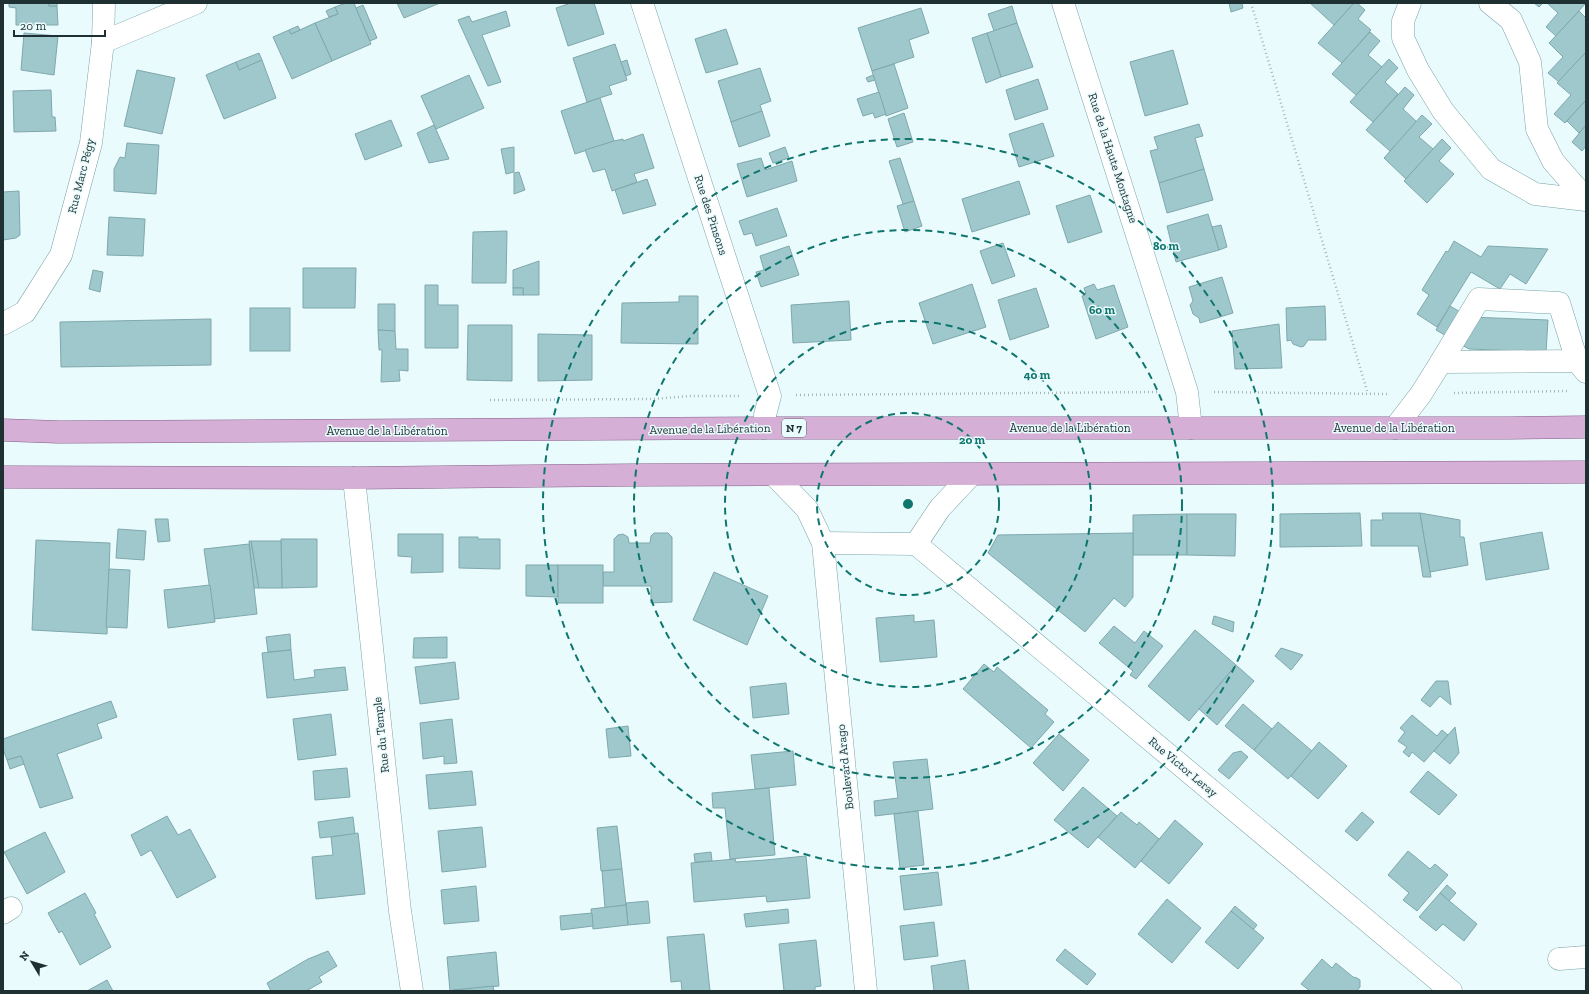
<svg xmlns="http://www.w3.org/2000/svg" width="1589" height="994" viewBox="0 0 1589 994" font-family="'Zilla Slab',serif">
<rect width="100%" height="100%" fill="#eafbfd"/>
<g fill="#9fc8cd" stroke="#7fa8ac">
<path d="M9,3h40v3h8l1,19h-42v-17l-7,-1z"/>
<rect x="49" y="3" width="8" height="3"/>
<path d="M346,3h8l17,41 -39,17 -17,-38 23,-9 -3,-7z"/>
<path d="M397,3h43l-36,15z"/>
<path d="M571,3h23l10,31 -36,12 -12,-38z"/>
<path d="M1229,3h13l1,5 -12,4z"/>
<path d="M1310,3h44l-20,22z"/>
<path d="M1354,3h3l8,7 -7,9 13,11 -29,33 -24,-20z"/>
<path d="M1534,3h9l-4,4z"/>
<path d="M1547,3h39l-30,33 -10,-9 12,-14z"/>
<path d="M363,5l14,33 -7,3 -14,-33z"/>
<path d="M1012,6l5,17 -23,8 -6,-17z"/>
<path d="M335,7l3,7 -9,3 -3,-6z"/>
<path d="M921,8l8,25 -20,7 5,17 -42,14 -14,-43z"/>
<path d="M506,11l4,15 -28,9 19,47 -13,4 -30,-66 11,-4 3,6z"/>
<path d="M1579,11l7,7v34l-27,30 -11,-9 15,-16 -14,-14z"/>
<path d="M315,23l17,38 -40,18 -19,-42 16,-7 2,4z"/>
<path d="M1017,23l16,44 -32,10 -14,-44z"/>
<path d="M298,26l2,4 -9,4 -2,-4z"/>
<path d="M726,29l12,35 -32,9 -11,-34z"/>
<path d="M1370,32l10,9 -12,14 14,12 -26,28 -24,-21z"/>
<path d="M24,33l34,3 -4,39 -33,-5z"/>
<path d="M987,33l14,44 -15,6 -14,-45z"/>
<path d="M615,44l12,36 -18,6 3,8 -25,8 -14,-44z"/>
<path d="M1173,50l15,54 -43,12 -15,-54z"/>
<path d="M1586,52v48l-21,23 -11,-9 17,-19 -14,-12z"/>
<path d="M259,53l3,7 -23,10 -3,-8z"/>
<path d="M1389,59l9,9 -13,14 13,12 -25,28 -23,-20z"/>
<path d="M262,60l14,38 -52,21 -18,-44 30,-13 3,8z"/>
<path d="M627,60l4,14 -5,2 -5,-14z"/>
<path d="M894,64l14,44 -22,8 -14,-45z"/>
<path d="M760,68l11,33 -11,4 2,6 -31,11 -13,-41z"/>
<path d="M137,70l38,8 -13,56 -38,-8z"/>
<path d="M469,75l15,33 -48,21 -15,-33z"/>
<path d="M873,75l2,5 -7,2 -2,-4z"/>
<path d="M1038,79l10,30 -33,11 -9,-30z"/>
<path d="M1405,87l9,8 -11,14 14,13 -27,29 -24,-21z"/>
<path d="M51,90l1,27h3l1,14 -42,1 -1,-41z"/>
<path d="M879,92l7,22 -11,4 -2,-5 -10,3 -6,-17z"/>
<path d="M600,98l14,43 -39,13 -14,-43z"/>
<path d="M1586,100v25l-7,8 -12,-12z"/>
<path d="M762,111l8,25 -31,11 -8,-25z"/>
<path d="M904,113l9,29 -16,5 -9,-28z"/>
<path d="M1422,115l10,9 -13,13 14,12 -27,30 -22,-21z"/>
<path d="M391,120l11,26 -37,14 -10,-26z"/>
<path d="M1043,123l11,33 -35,11 -10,-33z"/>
<path d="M1199,124l4,12 -8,2 9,31 -45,14 -9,-32 8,-2 -4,-12z"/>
<path d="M434,125l15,34 -20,4 -12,-30z"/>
<path d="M1586,125v21l-4,5 -10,-9z"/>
<path d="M643,134l11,34 -20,6 3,8 -25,9 -7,-22 -12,3 -8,-22 29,-9 9,-2v2z"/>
<path d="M1442,139l9,9 -12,13 15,13 -27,29 -23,-22z"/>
<path d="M127,143l32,2 -3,49 -42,-3v-22l6,-12 5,1z"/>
<path d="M514,147v25l-8,2 -5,-25z"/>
<path d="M785,147l4,11 -16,5 -4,-10z"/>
<path d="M761,158l4,12 27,-9 5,20 -50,16 -10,-33z"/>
<path d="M900,158l14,43 -11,3 -14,-43z"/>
<path d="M1204,169l9,31 -46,13 -8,-30z"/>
<path d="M519,172l6,18 -11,4v-21z"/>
<path d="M647,179l9,26 -33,9 -8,-24z"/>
<path d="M1019,181l11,33 -58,18 -10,-33z"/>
<path d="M19,191l1,44 -4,3 -13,2v-48z"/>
<path d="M1090,195l12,37 -34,11 -12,-37z"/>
<path d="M914,201l8,25 -17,6 -8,-26z"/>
<path d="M777,208l10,28 -31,10 -4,-13 -8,2 -5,-14z"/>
<path d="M1208,214l11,36 -43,12 -9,-36z"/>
<path d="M109,217l36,2 -2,37 -36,-1z"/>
<path d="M1221,225l6,22 -8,3 -7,-23z"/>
<path d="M507,231l-1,52h-34l1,-51z"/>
<path d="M1454,241l27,16 7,-11 60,3 -22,35 -16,-10 -10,15 -29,-17 -34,55 -20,-13 12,-19 -7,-5 24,-39 2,1z"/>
<path d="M1003,243l12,33 -23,8 -12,-33z"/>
<path d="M789,246l10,29 -38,12 -5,-15 8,-2 -4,-14z"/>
<path d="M539,261v34h-16v-7h-10v-18z"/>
<path d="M303,268h53l-1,40h-52z"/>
<path d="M93,270l10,2 -3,20 -11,-3z"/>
<path d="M1222,277l11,36 -33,10 -1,-5 -6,-4 -3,-9 3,-4 -4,-14z"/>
<path d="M972,284l14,43 -53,17 -14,-41z"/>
<path d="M1094,284l3,6 17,-5 14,42 -32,12 -14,-43 4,-2 -2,-6z"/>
<path d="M425,285h13v20h20v43h-33z"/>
<rect x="513" y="288" width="10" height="7"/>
<path d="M1036,288l13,39 -39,13 -12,-40z"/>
<path d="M679,296h19v48l-77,-1 1,-40 57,-1z"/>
<path d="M849,301l2,39 -58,3 -2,-38z"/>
<path d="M378,304h17v27l-17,-1z"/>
<path d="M1325,306l1,34h-18l-4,6 -3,1 -8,-3 -2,-4 -4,1 -1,-33z"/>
<path d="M1450,306l19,11 79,3 -2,32 -77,-3 -33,-19z"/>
<rect x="250" y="308" width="40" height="43"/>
<path d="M211,319v46l-150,2 -1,-45z"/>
<path d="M1279,324l3,44 -47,1 -3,-38z"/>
<path d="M468,325h44v56l-45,-1z"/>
<path d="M378,330l17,1 1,18h12v22l-9,-1 1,11 -19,1 1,-32h-3z"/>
<path d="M538,334l54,1v45l-54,1z"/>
<path d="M1360,513l2,33 -82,1v-33z"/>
<path d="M1382,513h38l11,64h-8l-5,-31h-47v-26h12z"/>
<path d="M1420,513l40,7v17h4l4,28 -38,7z"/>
<path d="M1187,514v41h-54v-40z"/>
<path d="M1187,514h49l-1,42 -48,-1z"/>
<path d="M155,519h13l2,22 -12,1z"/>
<path d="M118,529l28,2 -2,29 -28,-2z"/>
<path d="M1542,532l7,37 -63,11 -6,-37z"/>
<path d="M654,533h14l4,4v65l-21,1v-17h-48v-14h11v-33l4,-4 5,-1 5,3 1,6h21l1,-7z"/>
<path d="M1133,533v64l-8,10 -11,-9 -29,34 -97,-79 10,-18z"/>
<path d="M398,534h45v38l-32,1 1,-16 -14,-1z"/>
<path d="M459,537h19v2h22v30l-41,-1z"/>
<path d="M281,539h36v48l-35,1z"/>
<path d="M36,540l74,3 -3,91 -75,-4z"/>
<path d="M249,541h2l8,47h-5z"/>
<path d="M251,541h30l1,47h-23z"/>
<path d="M249,544l8,70 -43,5 -10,-70z"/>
<path d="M526,565h32v32l-32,-1z"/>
<rect x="558" y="565" width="45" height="38"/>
<path d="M109,569l21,1 -3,58 -21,-1z"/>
<path d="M714,572l54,24 -21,49 -54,-25z"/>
<path d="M210,585l5,37 -47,6 -4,-38z"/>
<path d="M914,615v7l20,-2 3,37 -57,5 -4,-44z"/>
<path d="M1214,616l20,6 -1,10 -21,-8z"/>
<path d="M1114,626l21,17 9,-12 19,15 -27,33 -6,-4 3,-4 -34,-28z"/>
<path d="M1195,630l41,35 -47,56 -41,-35z"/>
<path d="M290,634l1,16 -23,2 -2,-15z"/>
<path d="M447,637v21h-34l1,-20z"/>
<path d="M1281,648l22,7 -12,15 -16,-14z"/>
<path d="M291,650l3,30 21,-3 -1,-7 31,-3 3,23 -81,8 -5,-45z"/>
<path d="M455,662l4,37 -39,5 -5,-37z"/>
<path d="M984,664l10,8 3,-5 51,43 -3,4 9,8 -23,26 -68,-59z"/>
<path d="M1236,665l18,16 -37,44 -18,-16z"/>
<path d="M1436,681h12l3,24 -11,-9 -10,11 -9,-7z"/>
<path d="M786,683l3,31 -36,4 -3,-31z"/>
<path d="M111,701l6,16 -20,7 5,14 -45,16 16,44 -33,10 -19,-52 -14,4 -4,-11v-10z"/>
<path d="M1243,704l29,25 -18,21 -29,-24z"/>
<path d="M331,714l5,41 -38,5 -5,-41z"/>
<path d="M1412,715l25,21 5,-6 6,5 -24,27 -12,-10 -3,5 -6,-5 4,-5 -9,-6 7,-9 -5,-4z"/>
<path d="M452,719l5,44 -13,1v-8l-21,3 -3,-36z"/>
<path d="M1278,722l34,29 -24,28 -34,-29z"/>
<path d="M628,726l3,30 -22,2 -3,-29z"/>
<path d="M1455,727l4,26 -9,11 -16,-13z"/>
<path d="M1059,734l30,26 -26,31 -30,-28z"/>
<path d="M1319,742l28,24 -29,33 -27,-23z"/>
<path d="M793,751l3,34 -41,4 -4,-34z"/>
<path d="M1241,751l7,6 -19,22 -11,-9 15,-17z"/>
<path d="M21,756l3,8 -14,5 -3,-9z"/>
<path d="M927,759l6,50 -58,7 -1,-15 24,-3 -5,-36z"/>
<path d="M347,768l3,29 -35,3 -2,-29z"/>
<path d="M472,771l4,34 -47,4 -3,-34z"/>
<path d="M1428,771l29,24 -18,20 -29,-23z"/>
<path d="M1083,787l34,29 -29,32 -34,-28z"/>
<path d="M769,788l6,67 -45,4 -5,-51h-12l-1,-15z"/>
<path d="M918,811l6,54 -24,3 -6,-54z"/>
<path d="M1121,812l16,13 2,-3 20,17 -24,29 -37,-31z"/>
<path d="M1362,812l12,10 -17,19 -12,-10z"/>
<path d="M167,816l11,19 12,-6 26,48 -39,21 -26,-48 -10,6 -10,-21z"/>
<path d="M353,817l2,17 -35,4 -2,-16z"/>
<path d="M1175,820l28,24 -34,40 -28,-23z"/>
<path d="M617,826l5,43 -21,2 -4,-43z"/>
<path d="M482,827l4,40 -44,5 -4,-41z"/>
<path d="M45,832l20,40 -38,22 -23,-42z"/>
<path d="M358,833l7,61 -49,5 -4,-42 21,-2 -2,-18z"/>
<path d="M1408,851l22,18 5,-5 13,11 -31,36 -14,-11 6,-7 -21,-18z"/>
<path d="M711,852l1,9 -17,1 -1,-8z"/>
<path d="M806,856l4,42 -43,4 -1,-6 -72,6 -3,-39 44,-4 1,3 29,-2z"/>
<path d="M622,869l4,36 -21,3 -3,-37z"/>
<path d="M938,872l4,33 -38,5 -4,-34z"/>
<path d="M1447,885l9,8 -7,8 -9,-8z"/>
<path d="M476,886l3,35 -35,3 -3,-34z"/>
<path d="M85,893l11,20 -2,1 17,33 -31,18 -18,-34 -3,2 -11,-20z"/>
<path d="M1440,893l37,31 -13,17 -21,-17 -7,7 -17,-14z"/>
<path d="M1167,899l34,29 -29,35 -34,-29z"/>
<path d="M648,901l2,22 -22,2 -2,-22z"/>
<path d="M626,905l2,20 -35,4 -2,-20z"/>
<path d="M1235,906l22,19 -4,5 -22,-19z"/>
<path d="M788,909l1,14 -43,4 -2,-13z"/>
<path d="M1231,911l33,27 -26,31 -33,-27z"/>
<path d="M592,913l1,13 -32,4 -1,-14z"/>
<path d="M934,922l4,34 -34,4 -4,-34z"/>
<path d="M704,934l6,57h-28l-1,-10 -10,1 -4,-45z"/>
<path d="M816,940l5,46 -6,1v4h-31l-5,-47z"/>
<path d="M1065,949l31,25 -9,11 -31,-25z"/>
<path d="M328,951l9,15 -18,11 3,5 -16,9h-35l-4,-8 41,-24z"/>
<path d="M496,952l3,34 -49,5 -3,-34z"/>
<path d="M1322,959l10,9 4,-5 17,14 4,1 3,2v7l-3,4h-47l-9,-7z"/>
<path d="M965,960l4,31h-35l-3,-25z"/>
<path d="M107,980l6,11h-26z"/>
<path d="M493,986l1,5 -41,-1z"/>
</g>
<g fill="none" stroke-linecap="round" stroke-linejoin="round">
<defs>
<g id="minor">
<path d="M642,3l128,393 -5,19 -1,13"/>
<path d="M1063,3l124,389 4,36"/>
<path d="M1410,3l-7,18v17l15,32 25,41 48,58 44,25 51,6"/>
<path d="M1490,3l21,17 19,42 7,67 16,32 33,38"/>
<path d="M103,42l93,-39"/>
<path d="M3,324l22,-12 36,-57 30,-112 12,-101 1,-39"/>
<path d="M1441,362l38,-63 80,4 18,58"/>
<path d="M1395,428l26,-34 20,-32 136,-1 9,11"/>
<path d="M774,475l33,34 16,34 43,448"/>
<path d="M354,478l46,433 12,80"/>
<path d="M823,543l93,1"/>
<path d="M916,544l535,447"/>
<path d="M916,544l24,-36 31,-33"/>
<path d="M3,913l8,-5"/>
<path d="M1559,959l27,-2"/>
</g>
<g id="major">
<path d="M3,430l56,2 705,-4h745l77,-1"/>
<path d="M3,477l351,1 280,-3 952,-3"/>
</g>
</defs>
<use href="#minor" stroke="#7ba3a8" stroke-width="23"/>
<use href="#major" stroke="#84608b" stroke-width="23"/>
<g stroke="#a7b8ba" stroke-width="2.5" stroke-dasharray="1 3" stroke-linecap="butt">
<path d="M1251,3l117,391"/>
<path d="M1214,392l173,2"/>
<path d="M1454,393l113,-2"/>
<path d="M796,395l363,-3"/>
<path d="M490,400l163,-1 37,-3h51"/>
</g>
<use href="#minor" stroke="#fff" stroke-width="22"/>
<use href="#major" stroke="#d6afd6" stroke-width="22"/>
</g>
<g fill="none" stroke="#0f766e" stroke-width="2" stroke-dasharray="7 5">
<circle cx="908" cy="504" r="91"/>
<circle cx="908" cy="504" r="183"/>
<circle cx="908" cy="504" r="274"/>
<circle cx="908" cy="504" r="365"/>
</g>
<g text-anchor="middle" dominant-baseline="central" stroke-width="3" stroke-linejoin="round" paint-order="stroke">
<rect fill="#eafbfd" stroke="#5c6d6f" stroke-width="1" x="782" y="419" width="24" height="18" rx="3"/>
<g font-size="11" font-weight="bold" fill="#1f3032">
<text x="794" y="428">N 7</text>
</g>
<g font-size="12" fill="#1f3032" stroke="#eafbfd">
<text transform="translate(1113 158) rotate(72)">Rue de la Haute Montagne</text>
<text transform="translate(81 176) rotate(-76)">Rue Marc Pégy</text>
<text transform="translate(711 215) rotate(72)">Rue des Pinsons</text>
<text x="1070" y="428">Avenue de la Libération</text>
<text x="1394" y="428">Avenue de la Libération</text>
<text transform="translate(710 429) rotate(-1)">Avenue de la Libération</text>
<text x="387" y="431">Avenue de la Libération</text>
<text transform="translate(381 735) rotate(-96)">Rue du Temple</text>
<text transform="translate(845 767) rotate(-96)">Boulevard Arago</text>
<text transform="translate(1183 767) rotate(40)">Rue Victor Leray</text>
</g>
</g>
<circle cx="908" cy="504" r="6" fill="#0f766e" stroke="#eafbfd" stroke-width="2"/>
<g font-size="12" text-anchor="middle" font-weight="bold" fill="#0f766e" stroke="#eafbfd" stroke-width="3" stroke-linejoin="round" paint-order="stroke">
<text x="1166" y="250">80 m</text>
<text x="1102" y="314">60 m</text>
<text x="1037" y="379">40 m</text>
<text x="972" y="444">20 m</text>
</g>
<rect width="1589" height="994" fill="none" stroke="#1f3032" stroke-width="8"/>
<g transform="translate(32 962) rotate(308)" stroke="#eafbfd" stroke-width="3" paint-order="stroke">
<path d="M0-3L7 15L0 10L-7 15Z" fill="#1f3032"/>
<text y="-6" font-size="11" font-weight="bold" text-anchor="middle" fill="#1f3032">N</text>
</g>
<path d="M14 30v6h91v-6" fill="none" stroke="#1f3032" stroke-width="2"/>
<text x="20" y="30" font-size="12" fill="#1f3032" stroke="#eafbfd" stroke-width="3" paint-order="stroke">20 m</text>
</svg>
